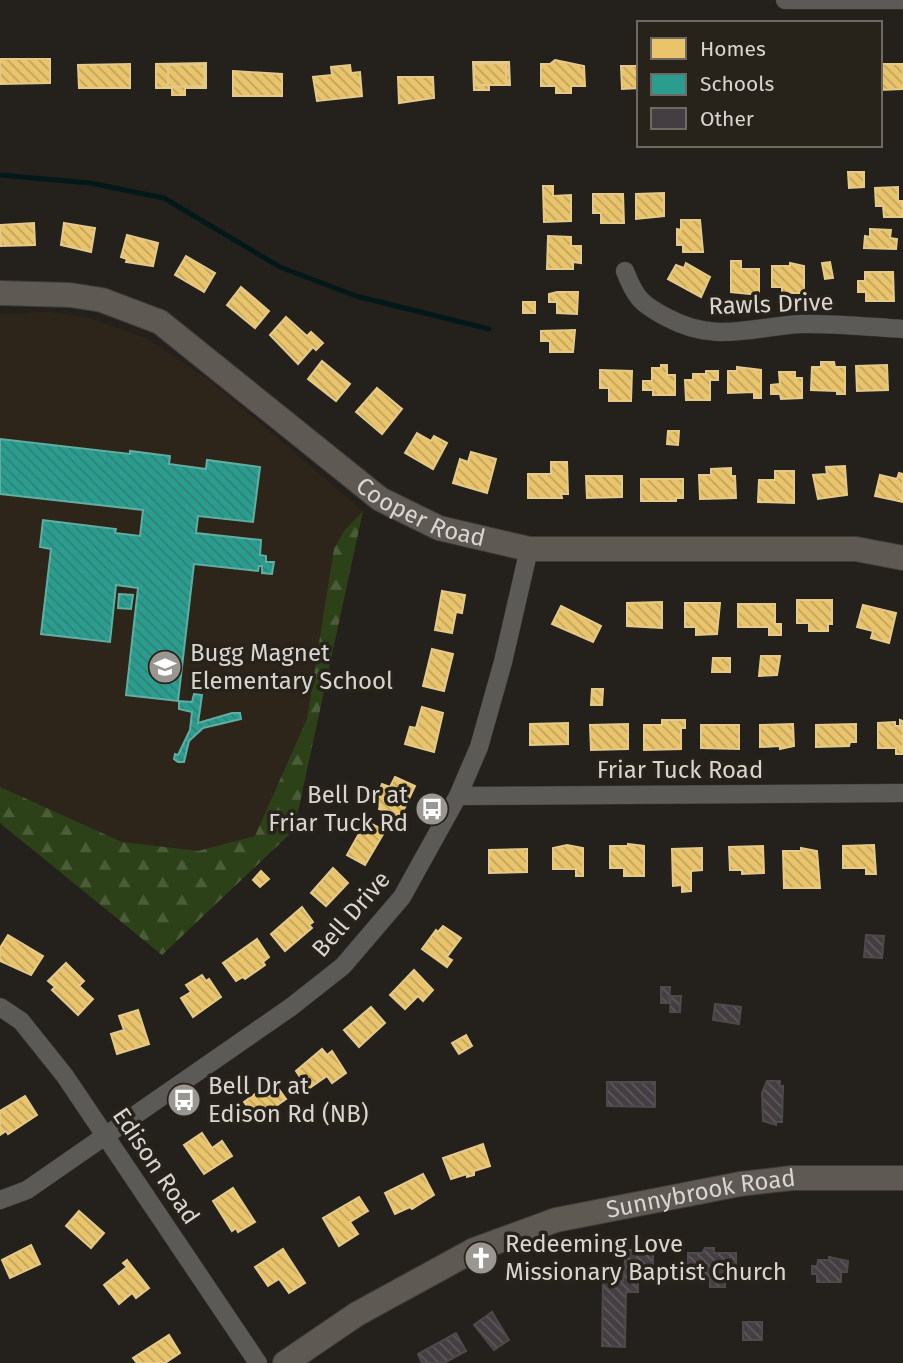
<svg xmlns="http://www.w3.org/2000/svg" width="903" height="1363" viewBox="0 0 903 1363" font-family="'Fira Sans',sans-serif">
<defs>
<pattern id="forest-firs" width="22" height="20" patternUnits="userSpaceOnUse" patternTransform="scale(1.75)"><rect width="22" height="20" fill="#2d4119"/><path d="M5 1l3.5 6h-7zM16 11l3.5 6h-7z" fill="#4b5c39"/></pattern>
<pattern id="homes-back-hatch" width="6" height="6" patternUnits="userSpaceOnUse" patternTransform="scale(1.75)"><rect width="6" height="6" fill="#e9c46a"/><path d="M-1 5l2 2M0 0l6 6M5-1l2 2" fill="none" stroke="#bfa35f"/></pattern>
<pattern id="schools-back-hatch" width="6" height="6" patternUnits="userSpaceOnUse" patternTransform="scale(1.75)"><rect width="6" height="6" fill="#2a9d8f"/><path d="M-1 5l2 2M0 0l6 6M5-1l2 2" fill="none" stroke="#318177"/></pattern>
<pattern id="building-back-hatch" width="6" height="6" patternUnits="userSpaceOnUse" patternTransform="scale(1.75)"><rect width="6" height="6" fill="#443d42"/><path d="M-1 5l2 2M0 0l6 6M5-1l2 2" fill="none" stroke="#5e585c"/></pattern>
</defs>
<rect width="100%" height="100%" fill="#24211d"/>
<path fill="#2e251a" d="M49,312l40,6 57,20 63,42 154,131 -69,319 -132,125 -162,-132v-509z"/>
<path fill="url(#forest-firs)" d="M363,511l-69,319 -132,125 -162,-132v-36l122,55 76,9 57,-15 52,-117 27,-170 10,-18z"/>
<g fill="url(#homes-back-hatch)" stroke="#e4c989" stroke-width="2">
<path d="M637,58l2,30 -17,1 -1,-23h16z"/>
<path d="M0,59h50v24l-50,1z"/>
<path d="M555,60l29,6 1,20h-14v7h-15v-7h-15v-22h9z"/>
<path d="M473,62h36l1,23h-21v5h-15z"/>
<path d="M206,63v25h-21v7h-13v-7h-16v-24z"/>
<path d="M506,63v22h-32v-21z"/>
<path d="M130,64v24h-51l-1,-23z"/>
<path d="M204,64l1,22 -37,1v-22z"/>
<path d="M880,64h23v25l-23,1z"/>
<path d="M350,65l1,8 9,-1 2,24 -45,5 -4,-24 19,-2 -1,-8z"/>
<path d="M233,71l49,3v22h-49z"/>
<path d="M398,77h35l1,21 -35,5z"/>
<path d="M848,172h16v15l-15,1z"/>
<path d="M543,186h10v10l18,-1v26l-27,1z"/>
<path d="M898,187v14h5v16h-19l-1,-11h-7l-1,-18z"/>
<path d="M664,193v23l-28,3v-25z"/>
<path d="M593,194h30l1,29h-23v-10h-8z"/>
<path d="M681,220h19l3,32h-20v-7h-6v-16l4,1z"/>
<path d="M34,223l1,22 -34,1 -1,-21z"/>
<path d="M64,223l31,5 -4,24 -30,-7z"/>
<path d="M870,229l21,1 -1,8 7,1 -1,10 -32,-1 1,-12 5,1z"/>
<path d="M127,235l31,8 -5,23 -27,-4 1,-3 -6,-2z"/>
<path d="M548,236l23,1v9h10v17l-8,-1v7h-26z"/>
<path d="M186,256l29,17 -11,19 -29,-17z"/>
<path d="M731,261h10v8h18v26l-28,-3z"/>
<path d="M830,262l3,16 -8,1 -3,-16z"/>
<path d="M686,263l24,14 -9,20 -33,-18 8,-14 8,3z"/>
<path d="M790,263l14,3v27h-22v-6h-10v-21h18z"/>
<path d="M865,272h28l1,29h-28v-9h-8v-11h7z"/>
<path d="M241,287l28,24 -14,17 -28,-23z"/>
<path d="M557,292h21l-1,22 -20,-1v-11h-8v-8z"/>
<rect x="523" y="302" width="12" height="11"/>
<path d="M286,317l21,19 4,-4 12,11 -7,7 -3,-3 -15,17 -28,-29z"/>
<path d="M575,330l-2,22h-23v-11h-9v-10z"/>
<path d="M322,361l28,23 -14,17 -28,-22z"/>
<path d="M821,362h13l1,5h10v27h-8v-3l-26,-1 1,-23h9z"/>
<path d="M661,365h6v10h8v20h-22v-5h-10v-9h9v-13h9z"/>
<path d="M887,365l1,25 -31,1 -1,-25z"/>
<path d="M737,367l24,3v28h-7v-6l-26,1v-22h9z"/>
<path d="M600,370l32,1 -1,30h-22v-13h-9z"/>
<path d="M706,371h12v9h-8v20h-24l-1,-20h8v-6h13z"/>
<path d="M779,372h16v6h7v20l-21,1 -1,-5h-9v-9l9,-1z"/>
<path d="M377,388l25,21 -20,25 -26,-22z"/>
<path d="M668,431h11l-1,14 -11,-1z"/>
<path d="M417,433l14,8 3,-5 13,7 -14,26 -28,-16z"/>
<path d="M471,452l25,7 -9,34 -34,-10 7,-24 8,3z"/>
<path d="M551,462h16l1,32h-7l1,4h-34v-24h23z"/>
<path d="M845,466l2,29 -29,4 -5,-24 14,-1 -1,-7z"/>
<path d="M731,468v8h4l1,22 -36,1 -1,-24h12v-6z"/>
<path d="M775,471h19v32l-36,-1 1,-22h16z"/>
<path d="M899,473l4,1v28l-28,-6 5,-21 17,4z"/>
<path d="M586,476h36v21l-35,1z"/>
<path d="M641,479h42v19h-7v3h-35z"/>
<path d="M442,591l23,4 -3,18 -6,-1 -4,21 -17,-3z"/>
<path d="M797,600h35v24h-4v7h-19v-8h-12z"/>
<path d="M662,602v26l-35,-2v-23z"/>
<path d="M685,603h35l-3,31 -21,1v-8h-11z"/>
<path d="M738,604h37v20h6v11h-12v-8h-31z"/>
<path d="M863,605l33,8 -7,30 -18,-5 2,-7 -16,-4z"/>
<path d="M561,606l40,20 -8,16 -41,-18z"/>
<path d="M432,649l21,5 -9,37 -21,-5z"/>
<path d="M761,656h19l-3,19 -18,1z"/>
<path d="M713,658h17v14h-18z"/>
<path d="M592,689h11l-1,16h-11z"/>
<path d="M422,707l21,6 -9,39 -29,-8 5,-17 6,1z"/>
<path d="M662,720h23v8h-4v21l-37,1v-25h18z"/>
<path d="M900,720l3,1v33h-7v-6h-18v-25l17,-1v4h5z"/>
<path d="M568,723v21l-38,1v-21z"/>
<path d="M628,724v25l-37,1 -1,-25z"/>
<path d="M793,724l1,22 -14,3v-3l-20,1v-22z"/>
<path d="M856,724v18h-6l-1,4 -33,1v-22z"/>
<path d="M701,725h38v24l-38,-1z"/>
<path d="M395,777l20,9 -15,32 -21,-9 1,-4 -6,-3 8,-18 8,3z"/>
<path d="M366,821l19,10 -20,34 -18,-10z"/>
<path d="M628,844l16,2v30h-20v-8h-14v-22h18z"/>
<path d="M567,845l16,3v28h-7v-7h-23v-21z"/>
<path d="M874,845l2,29h-10v-6h-23v-22z"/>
<path d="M763,846l1,27 -22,1v-4h-12l-1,-23z"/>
<path d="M702,848v22l-11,1v20l-9,1v-7l-9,1 -1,-37z"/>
<path d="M801,848l16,3 3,37h-36l-1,-37h18z"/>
<path d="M527,849v23l-38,1v-23z"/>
<path d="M333,868l15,15 -22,23 -15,-13z"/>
<path d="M261,871l8,8 -9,8 -7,-7z"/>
<path d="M302,907l11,15 -4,3 3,3 -27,23 -14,-17z"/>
<path d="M443,926l18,12 -14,19 5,3 -5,7 -25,-18 14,-19 2,2z"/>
<path d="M8,935l35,21 -12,19 -31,-14v-13z"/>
<path d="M257,939l12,18 -6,5 2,3 -20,14 -2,-2 -7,4 -13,-18z"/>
<path d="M66,963l18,18 -5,5 14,13 -15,16 -26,-25 3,-3 -7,-6z"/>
<path d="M414,970l19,20 -10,11 -5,-5 -13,13 -15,-14z"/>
<path d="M202,975l4,6 3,-2 12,18 -28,20 -12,-19 10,-6 -5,-7z"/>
<path d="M371,1007l14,16 -26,24 -15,-17z"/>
<path d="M138,1010l11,34 -32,10 -6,-20 13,-4 -5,-14z"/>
<path d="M466,1035l6,11 -13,8 -7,-11z"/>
<path d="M322,1049l5,6 5,-4 14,22 -14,10 -5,-7 -19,13 -12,-18z"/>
<path d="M273,1081l13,18 -17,12 5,8 -5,4 -5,-7 -7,4 -13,-18z"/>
<path d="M25,1096l12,19 -29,19 -2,-3 -6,4v-24z"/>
<path d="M202,1133l10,15 10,-7 10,15 -28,18 -20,-29z"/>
<path d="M483,1144l7,22 -16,5v4l-7,2v-3l-16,5 -8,-21z"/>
<path d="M423,1174l11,21 -22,14 -2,-2 -15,7 -10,-21z"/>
<path d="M233,1188l22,34 -17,10 -2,-4 -4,3 -19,-30z"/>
<path d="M359,1197l9,14 -18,11 8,12 -19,12 -16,-28z"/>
<path d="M79,1211l25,22 -13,15 -25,-22z"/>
<path d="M31,1245l9,19 -30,14 -8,-18z"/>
<path d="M283,1249l22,34 -16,10 -10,-14 -11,7 -13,-19z"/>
<path d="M127,1260l22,28 -13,10 -4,-5 -13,11 -15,-19 23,-18 -4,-4z"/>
<path d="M169,1335l11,18 -15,10h-28l-4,-5z"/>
</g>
<g fill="url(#schools-back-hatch)" stroke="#5eaea2" stroke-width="2">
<path d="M0,439l130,15v-3l40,5 -1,8 37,5 1,-9 53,7 -7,55 -55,-6 -2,17 65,7 -1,15 6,1v6h8l-2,12 -10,-1v-7h-3l-1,5 -64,-7 -16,137 -52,-6 12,-107 -22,-3 -6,57 -69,-8 10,-85 -11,-2 3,-27 73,9 -1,4 25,3 3,-26 -143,-16z"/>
<path d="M119,594l14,1 -2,14 -13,-1z"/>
<path d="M194,694l8,1 -4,28 34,-10h8l1,6 -38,9 -14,13 -5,21h-6l-4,-3 1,-5 3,1 12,-25 2,-18 -13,-3v-8l13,1z"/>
</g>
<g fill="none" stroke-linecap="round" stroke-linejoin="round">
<path stroke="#031819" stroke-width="5" d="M0,175l90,8 74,15 116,69 76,29 133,33"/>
</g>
<g fill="url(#building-back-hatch)" stroke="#4d4a49" stroke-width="2">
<path d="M866,935l18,1 -2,22 -18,-1z"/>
<path d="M661,987h9l-1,16h-8z"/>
<path d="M671,996h10l-1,16h-10z"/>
<path d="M715,1004l26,3 -2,17 -26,-4z"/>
<path d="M767,1081h13v6l3,-1 -1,36h-6v3l-13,-4 -1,-28z"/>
<path d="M607,1082h48v25l-48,-1z"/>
<path d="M705,1248h9v5h22v25h-11v9h-15v-10h-22v-24h14z"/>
<path d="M626,1250h27v16l-3,7h-12v19h-12l-1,55 -23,-1 1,-65h20z"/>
<path d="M829,1257l19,4 -1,11h-6v10h-24v-8h-5v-8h5l1,-6h11z"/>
<path d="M492,1312l17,28 -15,10 -20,-25z"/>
<rect x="743" y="1322" width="19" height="18"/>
<path d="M456,1333l10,18 -22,12h-22l-4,-9z"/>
</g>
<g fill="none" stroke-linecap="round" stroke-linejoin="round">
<defs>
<g id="street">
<path d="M785,0h118"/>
<path d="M625,271c10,26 16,33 41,46 50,27 83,10 135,7 34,-1 69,3 102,5"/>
<path d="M458,796l445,-3"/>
<path d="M0,1007l21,14 44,55 193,287"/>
<path d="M0,1200l27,-10 264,-183 52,-41 59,-69 56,-101 21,-49 24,-85 26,-113"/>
</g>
<g id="secondary">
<path id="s1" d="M0,293l70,2 32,5 58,22 220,177 59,29 90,21h327l47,9"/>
<path id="s2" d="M285,1363l72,-49 117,-64 82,-30 184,-36 52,-6h111"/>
</g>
</defs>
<use href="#street" stroke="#3e3b38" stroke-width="19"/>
<use href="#secondary" stroke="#3e3b38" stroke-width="26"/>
<use href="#street" stroke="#5c5a57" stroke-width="18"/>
<use href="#secondary" stroke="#5e5953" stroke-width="24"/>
</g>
<defs>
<symbol id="school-disc" viewBox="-11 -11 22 22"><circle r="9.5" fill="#9a9691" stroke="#27221a"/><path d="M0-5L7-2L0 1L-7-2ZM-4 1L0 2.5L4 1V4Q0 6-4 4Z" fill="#fff"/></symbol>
<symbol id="bus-disc" viewBox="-11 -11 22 22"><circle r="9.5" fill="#9a9691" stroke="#27221a"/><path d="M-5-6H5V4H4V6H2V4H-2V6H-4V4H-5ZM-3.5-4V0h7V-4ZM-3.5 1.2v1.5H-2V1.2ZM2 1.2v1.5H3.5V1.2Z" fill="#fff"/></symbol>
<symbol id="church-disc" viewBox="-11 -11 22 22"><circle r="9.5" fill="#9a9691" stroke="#27221a"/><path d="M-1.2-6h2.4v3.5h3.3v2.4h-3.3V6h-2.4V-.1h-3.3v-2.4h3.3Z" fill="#fff"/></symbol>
</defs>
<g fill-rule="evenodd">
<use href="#school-disc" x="146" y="648" width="38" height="38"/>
<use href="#bus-disc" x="413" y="790" width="38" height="38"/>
<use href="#bus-disc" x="165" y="1081" width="38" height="38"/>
<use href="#church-disc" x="462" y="1239" width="38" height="38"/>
</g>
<g text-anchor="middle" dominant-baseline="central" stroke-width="7" stroke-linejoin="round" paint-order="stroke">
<g font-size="24" fill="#d9d5d0" stroke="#27221a">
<text transform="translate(771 304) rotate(-2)">Rawls Drive</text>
<text stroke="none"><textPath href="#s1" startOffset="490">Cooper Road</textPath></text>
<text x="680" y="770">Friar Tuck Road</text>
<text transform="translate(351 914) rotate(-49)">Bell Drive</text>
<text transform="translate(156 1166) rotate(56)">Edison Road</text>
<text stroke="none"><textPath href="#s2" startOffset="455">Sunnybrook Road</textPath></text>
</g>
<g font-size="24" fill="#d9d5d0" stroke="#27221a" text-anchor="start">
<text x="190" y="653">Bugg Magnet<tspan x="190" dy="28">Elementary School</tspan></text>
<text x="408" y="795" text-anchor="end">Bell Dr at<tspan x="408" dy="28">Friar Tuck Rd</tspan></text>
<text x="208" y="1086">Bell Dr at<tspan x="208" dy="28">Edison Rd (NB)</tspan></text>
<text x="505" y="1244">Redeeming Love<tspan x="505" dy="28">Missionary Baptist Church</tspan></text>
</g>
</g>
<rect x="637" y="21" width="245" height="126" fill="#27221a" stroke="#6e6a63" stroke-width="2"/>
<rect x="651" y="38" width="35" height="21" fill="#e9c46a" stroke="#6e6a63" stroke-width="2"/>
<text x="700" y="56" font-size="21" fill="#d9d5d0">Homes</text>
<rect x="651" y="74" width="35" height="21" fill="#2a9d8f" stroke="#6e6a63" stroke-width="2"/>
<text x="700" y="91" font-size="21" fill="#d9d5d0">Schools</text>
<rect x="651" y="108" width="35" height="21" fill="#443d42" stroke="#6e6a63" stroke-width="2"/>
<text x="700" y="126" font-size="21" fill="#d9d5d0">Other</text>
</svg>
